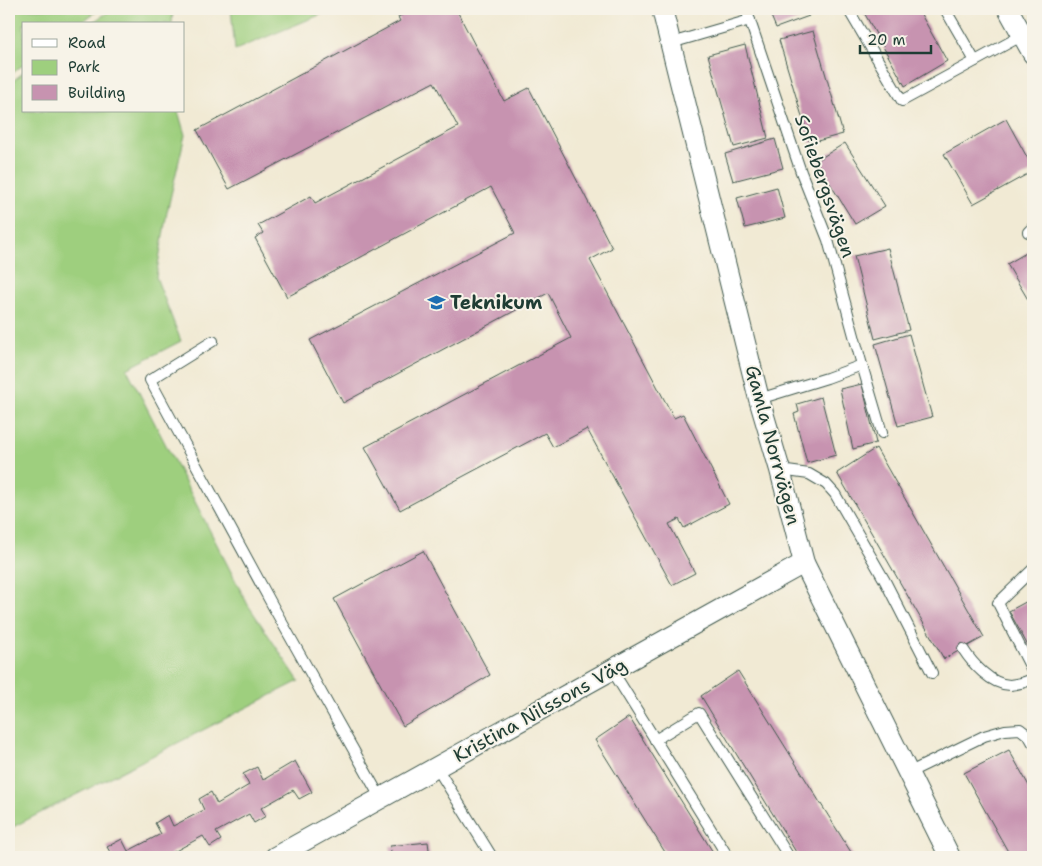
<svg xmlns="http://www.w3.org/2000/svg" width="1042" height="866" viewBox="0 0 1042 866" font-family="'Shantell Sans',sans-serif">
<rect width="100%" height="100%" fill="#f7f3e8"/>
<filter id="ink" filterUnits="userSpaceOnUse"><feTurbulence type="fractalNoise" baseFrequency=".02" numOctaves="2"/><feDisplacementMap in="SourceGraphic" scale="10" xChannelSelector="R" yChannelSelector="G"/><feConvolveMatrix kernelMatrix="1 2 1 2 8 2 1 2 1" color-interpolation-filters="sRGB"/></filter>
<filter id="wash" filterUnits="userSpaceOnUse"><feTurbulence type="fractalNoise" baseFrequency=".0096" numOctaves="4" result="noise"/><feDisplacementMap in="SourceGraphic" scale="20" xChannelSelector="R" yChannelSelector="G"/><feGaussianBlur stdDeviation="1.12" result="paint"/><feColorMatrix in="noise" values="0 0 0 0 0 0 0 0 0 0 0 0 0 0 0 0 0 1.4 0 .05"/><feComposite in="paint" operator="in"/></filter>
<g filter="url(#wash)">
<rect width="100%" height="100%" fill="#f1ead4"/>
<g fill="#9ecf7e" stroke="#5e8659">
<path d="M9,9h91l-21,15h-55v40l-15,12z"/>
<path d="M113,9h60l-1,15h-82z"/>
<path d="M231,9h103l-99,41z"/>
<path d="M24,72v39h154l7,24 -18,77 -11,65 25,64 -54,28 121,236 51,76 -290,148v-745z"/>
</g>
<g id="blocks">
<g fill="#c793b0">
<path d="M413,9h43l48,92 25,-13 83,160 -22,12 84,158 9,-4 46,90 -45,24 -5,-9 -10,5 26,49 -23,12 -85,-156 -34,18 -8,-14 -145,77 -35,-63 206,-109 -23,-45 -205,110 -33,-63 205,-107 -24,-46 -204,110 -32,-59 8,-5 -5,-8 53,-29 4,7 143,-76 -24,-45 -205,107 -32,-59 203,-109 -2,-4z"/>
<path d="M768,9h38l3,7 -33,12z"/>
<path d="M862,9h56l29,52 -42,25z"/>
<path d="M813,31l30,103 -33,9 -31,-103z"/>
<path d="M745,45l23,93 -34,9 -26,-92z"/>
<path d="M1006,119l27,49v3l-60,33 -29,-50z"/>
<path d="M775,139l8,29 -50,13 -8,-27z"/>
<path d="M845,143l40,63 -30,18 -39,-63z"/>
<path d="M777,187l8,31 -40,10 -8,-30z"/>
<path d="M888,248l21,82 -34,9 -21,-83z"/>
<path d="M1033,249v59l-26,-44z"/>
<path d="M909,334l23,83 -34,9 -23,-82z"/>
<path d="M862,384l14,59 -23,6 -13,-60z"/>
<path d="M821,397l15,58 -29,8 -13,-49 5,-2 -2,-8z"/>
<path d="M876,448l108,189 -40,22 -107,-186z"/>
<path d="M423,551l67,124 -87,51 -69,-127z"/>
<path d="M1033,598v57l-24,-44z"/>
<path d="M738,671l116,186h-55l-98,-161z"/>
<path d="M629,717l87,140h-48l-73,-117z"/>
<path d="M1009,750l24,43v64h-22l-47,-84z"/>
<path d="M295,761l17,31 -13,7 -6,-9 -32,18 5,8 -12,7 -5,-9 -33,18 5,8 -11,7 -7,-11 -33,18 2,3h-59l-6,-10 15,-8 6,12 33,-17 -6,-11 13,-8 5,11 31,-16 -5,-11 12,-7 6,12 32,-19 -6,-11 14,-7 6,13z"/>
<path d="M428,842l2,15h-38l-2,-11z"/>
</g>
</g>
</g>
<g filter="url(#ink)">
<use href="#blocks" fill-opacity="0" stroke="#3e574c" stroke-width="1"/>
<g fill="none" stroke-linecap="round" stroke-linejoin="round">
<defs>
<g id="lane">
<path d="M746,9l55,163 27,68 34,125 20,68"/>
<path d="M848,9l54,92 121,-66"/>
<path d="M945,9l30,52"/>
<path d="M671,43l79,-23"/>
<path d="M1028,232l5,-5"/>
<path d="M213,341l-63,39 125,230 106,189"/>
<path d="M759,399l68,-21 35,-13"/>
<path d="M780,470l29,4 17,10 9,10 50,87 47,92"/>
<path d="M1033,569l-35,34 35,69"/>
<path d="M963,649c9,14 28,36 47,36 8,-1 16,-3 23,-6"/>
<path d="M612,670l116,187"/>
<path d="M655,740l44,-27 90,144"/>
<path d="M437,768l55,89"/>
<path d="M908,773l76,-37 21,-6 15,-1 9,7 4,7"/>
</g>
<g id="street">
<path d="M662,9l97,390 21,71 24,93 146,294"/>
<path d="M1008,9l25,45"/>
<path d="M275,857l529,-294"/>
</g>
</defs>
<use href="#lane" stroke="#3e574c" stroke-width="12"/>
<use href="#street" stroke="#3e574c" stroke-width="22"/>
<use href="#lane" stroke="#fff" stroke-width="10"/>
<use href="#street" stroke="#fff" stroke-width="20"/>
</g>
</g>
<defs>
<symbol id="school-bare" viewBox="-9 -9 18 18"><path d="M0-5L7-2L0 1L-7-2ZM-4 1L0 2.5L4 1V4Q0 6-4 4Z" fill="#1f6fb2" stroke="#f7f3e8" stroke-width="2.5" paint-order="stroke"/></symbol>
</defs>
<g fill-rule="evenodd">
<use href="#school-bare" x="424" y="290" width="25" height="25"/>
</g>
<g text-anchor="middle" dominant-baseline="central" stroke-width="4" stroke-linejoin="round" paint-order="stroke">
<g font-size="19" fill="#1f3d34" stroke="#f7f3e8">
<text transform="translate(825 186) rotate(71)">Sofiebergsvägen</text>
<text transform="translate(773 445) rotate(75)">Gamla Norrvägen</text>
<text transform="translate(540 710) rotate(-29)">Kristina Nilssons Väg</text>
</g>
<g font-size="19" font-weight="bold" fill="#1f3d34" stroke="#f7f3e8" text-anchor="start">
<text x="450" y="302">Teknikum</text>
</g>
</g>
<rect width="1042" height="866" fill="none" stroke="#f7f3e8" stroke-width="30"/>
<rect x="22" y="22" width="162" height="90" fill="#f7f3e8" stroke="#a1aaa0"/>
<rect x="32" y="39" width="25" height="8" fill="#ffffff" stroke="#a1aaa0"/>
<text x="68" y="48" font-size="15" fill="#1f3d34">Road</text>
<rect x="32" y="60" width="25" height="15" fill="#9ecf7e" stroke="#a1aaa0"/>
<text x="68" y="72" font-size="15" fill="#1f3d34">Park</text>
<rect x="32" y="85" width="25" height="15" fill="#c793b0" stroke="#a1aaa0"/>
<text x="68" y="98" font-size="15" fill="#1f3d34">Building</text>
<path d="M860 45v8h71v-8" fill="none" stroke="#1f3d34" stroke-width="2.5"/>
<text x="867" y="45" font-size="15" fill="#1f3d34" stroke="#f7f3e8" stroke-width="4" paint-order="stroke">20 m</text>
</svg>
